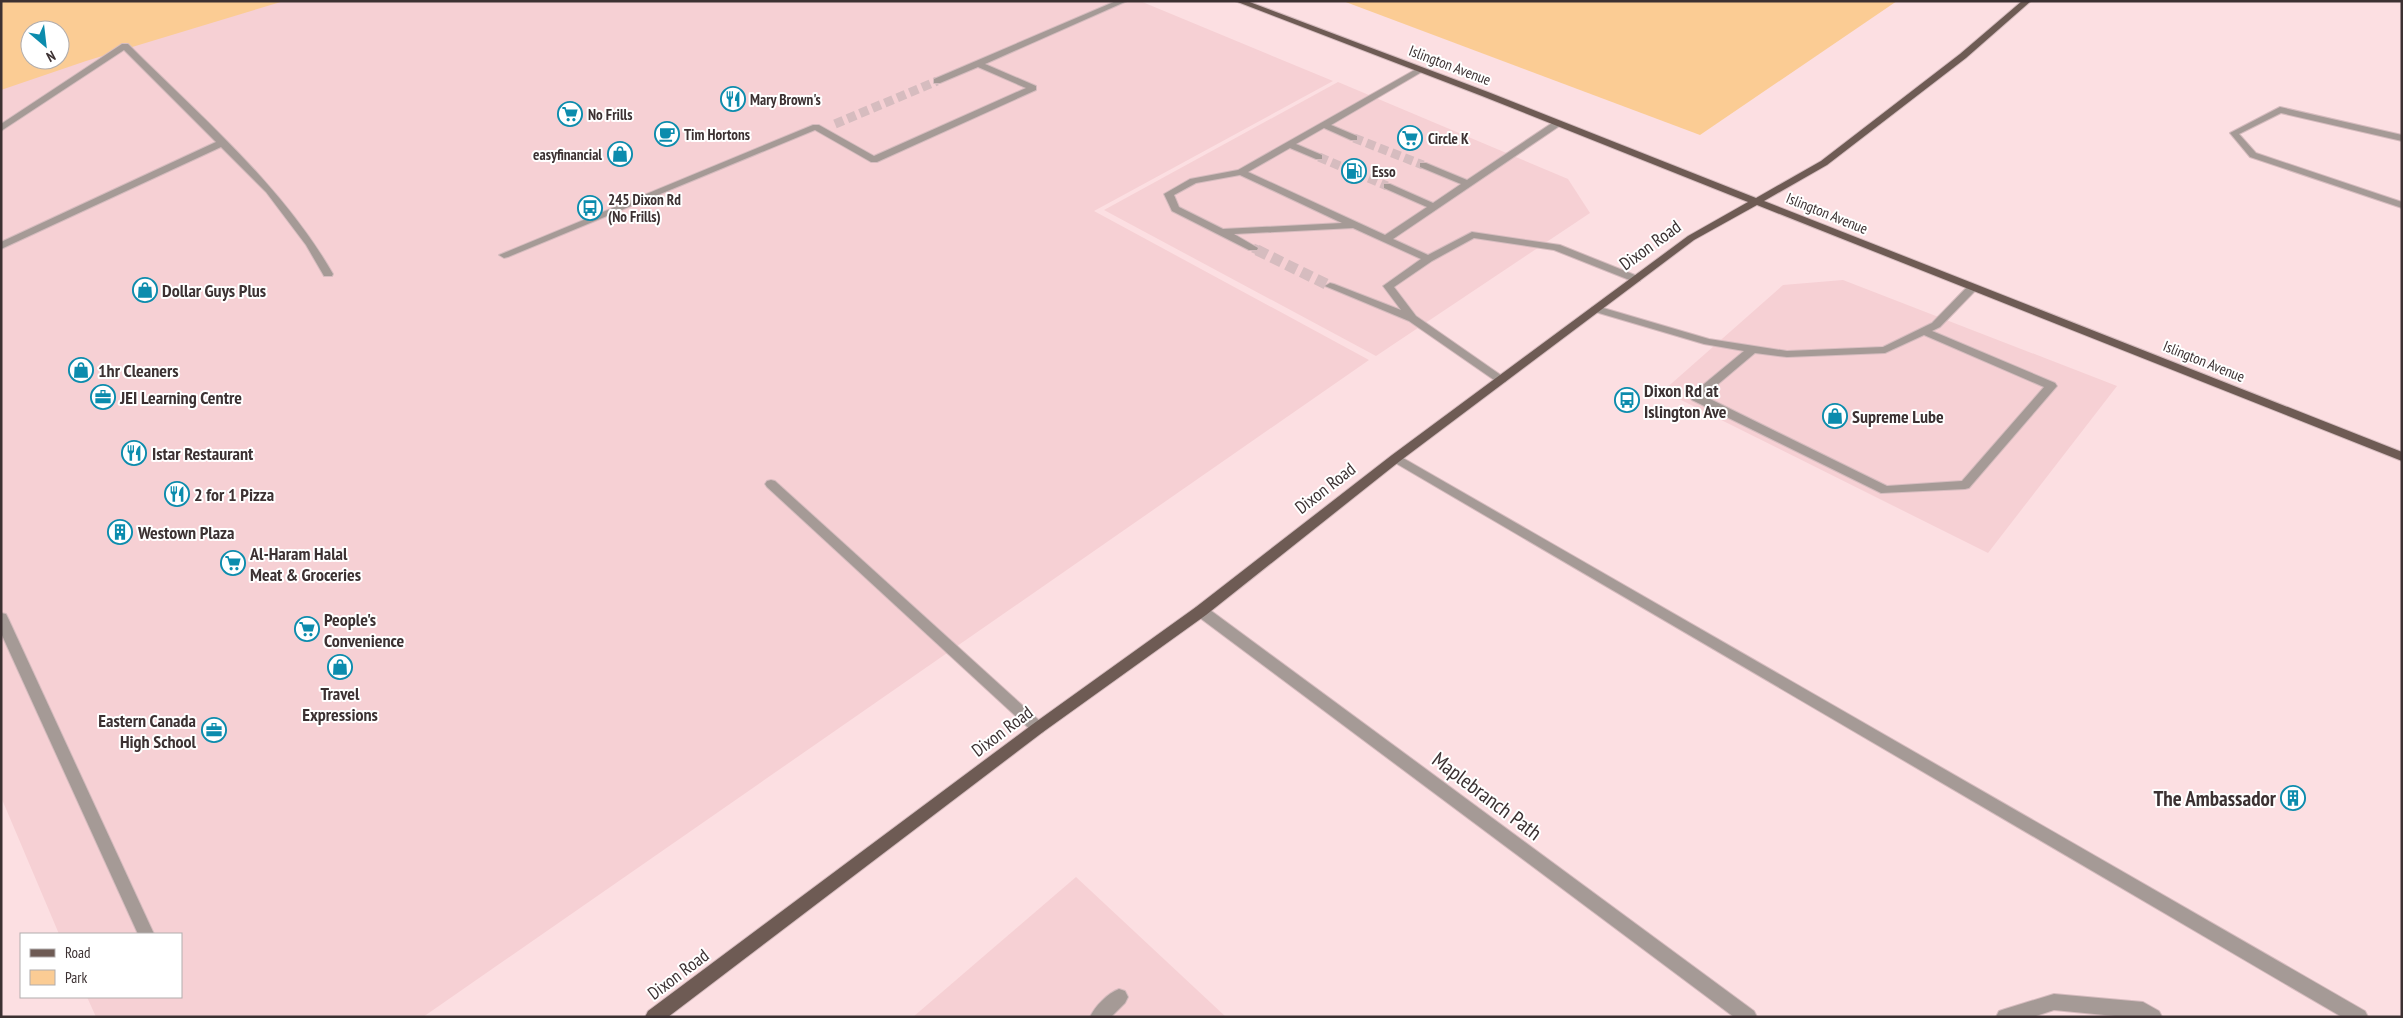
<svg xmlns="http://www.w3.org/2000/svg" width="2403" height="1018" viewBox="0 0 2403 1018" font-family="'PT Sans Narrow',sans-serif">
<rect width="100%" height="100%" fill="#fcdfe2"/>
<g fill="#f6d0d4">
<path d="M274,1h866l193,80 -239,130 275,149 -946,657h-327l-9,-20h94v-63h-122l-58,-137v-723z"/>
<path d="M1338,82l230,97 22,34 -214,143 -272,-146z"/>
<path d="M1843,280l274,106 -129,167 -325,-162 120,-106z"/>
<path d="M1076,877l150,140h-313z"/>
</g>
<g fill="#fbcc94" fill-rule="evenodd">
<path d="M1,1h283l-198,60 -85,29zM30,30h30v30h-30z"/>
<path d="M1343,1h554l-197,134z"/>
</g>
<g fill="none" stroke-linecap="round" stroke-linejoin="round">
<g stroke="#d6bcbf" stroke-width="9" stroke-dasharray="9 4.5" stroke-linecap="butt">
<path d="M835,124l102,-43"/>
<path d="M1354,138l69,27"/>
<path d="M1319,157l68,29"/>
<path d="M1253,248l7,3"/>
</g>
<path stroke="#d6bcbf" stroke-width="11" stroke-dasharray="11 5.5" stroke-linecap="butt" d="M1257,250l73,36"/>
<defs>
<g id="minor">
<path d="M1116,1h11l-142,63 51,22v4l-159,72h-6l-56,-32 -307,127 -4,1 -5,-3 314,-130h6l55,31 152,-68 -48,-21 -38,16h-6v-4z"/>
<path d="M122,44h6c72,72 154,141 205,230l-1,2h-8l-18,-31 -40,-53 -45,-45 -220,102v-7l215,-100 -92,-92 -123,81v-7z"/>
<path d="M1418,68l7,2 -94,55 26,11v4h-6l-27,-12 -28,16 26,11v4h-6l-26,-11 -42,24 137,63 42,-28 -43,-19v-4h6l43,19 28,-19 -41,-17v-4h6l41,17 88,-59h6v4l-168,114 35,16 44,-23 88,13 80,32v4h-8l-78,-31 -80,-12 -42,23 -38,26 22,29 89,62 2,2 -2,2h-8l-88,-61 -84,-35 5,-3 4,1 67,26 -18,-24 38,-27 -68,-31 -119,6 24,14 -1,2h-8l-77,-39 -8,-17 26,-15 48,-9zM1240,175l102,48 -119,6 -44,-22 -5,-12 22,-12z"/>
<path d="M2280,107l122,28v6l-121,-28 -42,21 17,19 146,49v6l-152,-51 -20,-24z"/>
<path d="M1972,285l5,3 -1,2 -36,37 -8,4 123,52 2,3 -88,102 -4,1 -84,4 -189,-93 -2,-3 2,-3 52,-43 -40,-7 -112,-33 -1,-2 1,-2h8l109,32 78,12 96,-4 49,-24 36,-37zM1924,335l120,52 -82,94 -75,5 -183,-90 51,-43 32,4 98,-4z"/>
<path d="M1396,454l969,557 3,6h-26l-950,-556 -2,-3z"/>
<path d="M771,480l4,1 268,243 2,4 -2,4 -5,2 -5,-2 -266,-245 -2,-3 2,-3z"/>
<path d="M1201,606l5,1 548,404 3,6h-23l-538,-402 -2,-4 2,-4z"/>
<path d="M1,613l5,1 2,4 146,316h-16l-137,-301z"/>
<path d="M1119,989l6,2 3,6 -3,6 -14,14h-21c5,-11 18,-24 29,-28z"/>
<path d="M2054,994l89,8 16,9 3,6h-37l-71,-7 -21,7h-37l3,-6 6,-2z"/>
</g>
<path id="major" d="M1235,1h12l241,91 268,106 65,-37 139,-107 62,-53h9l-65,57 -139,107 -63,36 638,251v9l-645,-256 -63,35 -294,221 -194,154 -163,117 -375,285h-23l3,-6 385,-287 163,-117 196,-152 296,-219 60,-34 -266,-106z"/>
</defs>
<use href="#minor" stroke="#d6bcbf" stroke-width="2"/>
<use href="#major" stroke="#d6bcbf" stroke-width="2"/>
<use href="#minor" fill="#a59a96" fill-rule="evenodd"/>
<use href="#major" fill="#6e5b54" fill-rule="evenodd"/>
</g>
<defs>
<symbol id="restaurant-ring" viewBox="-11 -11 22 22"><circle r="9.5" fill="#fff" stroke="#0c8cad" stroke-width="1.5"/><path d="M-5-6h1v4h1v-4h1v4h1v-4h1v5L-1.5 .5V6h-2V.5L-5-1ZM5-6V6H3V1.5H1.5Q1.5-4 5-6Z" fill="#0c8cad"/></symbol>
<symbol id="supermarket-ring" viewBox="-11 -11 22 22"><circle r="9.5" fill="#fff" stroke="#0c8cad" stroke-width="1.5"/><path d="M-6-5.5h2.5l.6 2H6L4.5 2H-2.5L-4.4-4H-6ZM-1.5 3.2a1.3 1.3 0 1 0 .1 0ZM3 3.2a1.3 1.3 0 1 0 .1 0Z" fill="#0c8cad"/></symbol>
<symbol id="cafe-ring" viewBox="-11 -11 22 22"><circle r="9.5" fill="#fff" stroke="#0c8cad" stroke-width="1.5"/><path d="M-5.5-4.5H6V0H3Q3 3.5 0 3.5H-2.5Q-5.5 3.5-5.5 0ZM3-3.2v2h1.7v-2ZM-6 4.5H4V6H-6Z" fill="#0c8cad"/></symbol>
<symbol id="shop-ring" viewBox="-11 -11 22 22"><circle r="9.5" fill="#fff" stroke="#0c8cad" stroke-width="1.5"/><path d="M-5-2.5h2.3a2.7 3.5 0 0 1 5.4 0H5L5.5 6h-11ZM-1.5-2.5h3a1.5 2.3 0 0 0-3 0Z" fill="#0c8cad"/></symbol>
<symbol id="fuel-ring" viewBox="-11 -11 22 22"><circle r="9.5" fill="#fff" stroke="#0c8cad" stroke-width="1.5"/><path d="M-5.5-6h7V0h2V4h1.3V-2.5L3-4.5l.8-.8L6-3V5H2.5V1h-1V6h-7ZM-4.2-4.7v3.2H.2V-4.7Z" fill="#0c8cad"/></symbol>
<symbol id="bus-ring" viewBox="-11 -11 22 22"><circle r="9.5" fill="#fff" stroke="#0c8cad" stroke-width="1.5"/><path d="M-5-6H5V4H4V6H2V4H-2V6H-4V4H-5ZM-3.5-4V0h7V-4ZM-3.5 1.2v1.5H-2V1.2ZM2 1.2v1.5H3.5V1.2Z" fill="#0c8cad"/></symbol>
<symbol id="office-ring" viewBox="-11 -11 22 22"><circle r="9.5" fill="#fff" stroke="#0c8cad" stroke-width="1.5"/><path d="M-6-3h4V-5.5h4V-3h4V5H-6ZM-1-4.5V-3h2v-1.5ZM-6 0V1H6V0Z" fill="#0c8cad"/></symbol>
<symbol id="building-ring" viewBox="-11 -11 22 22"><circle r="9.5" fill="#fff" stroke="#0c8cad" stroke-width="1.5"/><path d="M-4-6H4V6H1V3H-1V6H-4ZM-2.5-4.3h1.7v1.8h-1.7ZM.8-4.3h1.7v1.8H.8ZM-2.5-1h1.7V.8h-1.7ZM.8-1h1.7V.8H.8Z" fill="#0c8cad"/></symbol>
</defs>
<g fill-rule="evenodd">
<use href="#restaurant-ring" x="719" y="85" width="28" height="28"/>
<use href="#supermarket-ring" x="556" y="100" width="28" height="28"/>
<use href="#cafe-ring" x="653" y="120" width="28" height="28"/>
<use href="#supermarket-ring" x="1396" y="124" width="28" height="28"/>
<use href="#shop-ring" x="606" y="140" width="28" height="28"/>
<use href="#fuel-ring" x="1340" y="157" width="28" height="28"/>
<use href="#bus-ring" x="576" y="194" width="28" height="28"/>
<use href="#shop-ring" x="131" y="276" width="28" height="28"/>
<use href="#shop-ring" x="67" y="356" width="28" height="28"/>
<use href="#office-ring" x="89" y="383" width="28" height="28"/>
<use href="#bus-ring" x="1613" y="386" width="28" height="28"/>
<use href="#shop-ring" x="1821" y="402" width="28" height="28"/>
<use href="#restaurant-ring" x="120" y="439" width="28" height="28"/>
<use href="#restaurant-ring" x="163" y="480" width="28" height="28"/>
<use href="#building-ring" x="106" y="518" width="28" height="28"/>
<use href="#supermarket-ring" x="219" y="549" width="28" height="28"/>
<use href="#supermarket-ring" x="293" y="615" width="28" height="28"/>
<use href="#shop-ring" x="326" y="653" width="28" height="28"/>
<use href="#office-ring" x="200" y="716" width="28" height="28"/>
<use href="#building-ring" x="2279" y="784" width="28" height="28"/>
</g>
<g text-anchor="middle" dominant-baseline="central" stroke-width="4" stroke-linejoin="round" paint-order="stroke">
<g font-size="15" fill="#3c3132" stroke="#fff">
<text transform="translate(1450 65) rotate(21)">Islington Avenue</text>
<text transform="translate(1827 213) rotate(22)">Islington Avenue</text>
<text transform="translate(2204 361) rotate(22)">Islington Avenue</text>
</g>
<g font-size="15" font-weight="bold" fill="#3c3132" stroke="#fff" text-anchor="start">
<text x="750" y="99">Mary Brown's</text>
<text x="588" y="114">No Frills</text>
<text x="684" y="134">Tim Hortons</text>
<text x="1428" y="138">Circle K</text>
<text x="602" y="154" text-anchor="end">easyfinancial</text>
<text x="1372" y="171">Esso</text>
<text x="608" y="199">245 Dixon Rd<tspan x="608" dy="17">(No Frills)</tspan></text>
</g>
<g font-size="18" fill="#3c3132" stroke="#fff">
<text transform="translate(1650 245) rotate(-36)">Dixon Road</text>
<text transform="translate(1325 488) rotate(-38)">Dixon Road</text>
<text transform="translate(1002 731) rotate(-37)">Dixon Road</text>
<text transform="translate(678 974) rotate(-37)">Dixon Road</text>
</g>
<g font-size="18" font-weight="bold" fill="#3c3132" stroke="#fff" text-anchor="start">
<text x="162" y="290">Dollar Guys Plus</text>
<text x="98" y="370">1hr Cleaners</text>
<text x="1644" y="390">Dixon Rd at<tspan x="1644" dy="21">Islington Ave</tspan></text>
<text x="120" y="397">JEI Learning Centre</text>
<text x="1852" y="416">Supreme Lube</text>
<text x="152" y="453">Istar Restaurant</text>
<text x="194" y="494">2 for 1 Pizza</text>
<text x="138" y="532">Westown Plaza</text>
<text x="250" y="553">Al-Haram Halal<tspan x="250" dy="21">Meat &amp; Groceries</tspan></text>
<text x="324" y="619">People's<tspan x="324" dy="21">Convenience</tspan></text>
<text x="340" y="693" text-anchor="middle">Travel<tspan x="340" dy="21">Expressions</tspan></text>
<text x="196" y="720" text-anchor="end">Eastern Canada<tspan x="196" dy="21">High School</tspan></text>
</g>
<g font-size="21" fill="#3c3132" stroke="#fff">
<text transform="translate(1487 796) rotate(37)">Maplebranch Path</text>
</g>
<g font-size="21" font-weight="bold" fill="#3c3132" stroke="#fff" text-anchor="end">
<text x="2276" y="798">The Ambassador</text>
</g>
</g>
<rect width="2403" height="1018" fill="none" stroke="#3c3132" stroke-width="5"/>
<rect x="20" y="933" width="162" height="65" fill="#ffffff" stroke="#b1adad"/>
<rect x="30" y="949" width="25" height="8" fill="#6e5b54" stroke="#b1adad"/>
<text x="65" y="958" font-size="15" fill="#3c3132">Road</text>
<rect x="30" y="970" width="25" height="15" fill="#fbcc94" stroke="#b1adad"/>
<text x="65" y="983" font-size="15" fill="#3c3132">Park</text>
<g transform="translate(45 45) rotate(152)"><circle r="24" fill="#ffffff" stroke="#b1adad"/>
<path d="M0-4L9 19L0 12L-9 19Z" fill="#0c8cad"/>
<text y="-8" font-size="14" font-weight="bold" text-anchor="middle" fill="#3c3132">N</text>
</g>
</svg>
